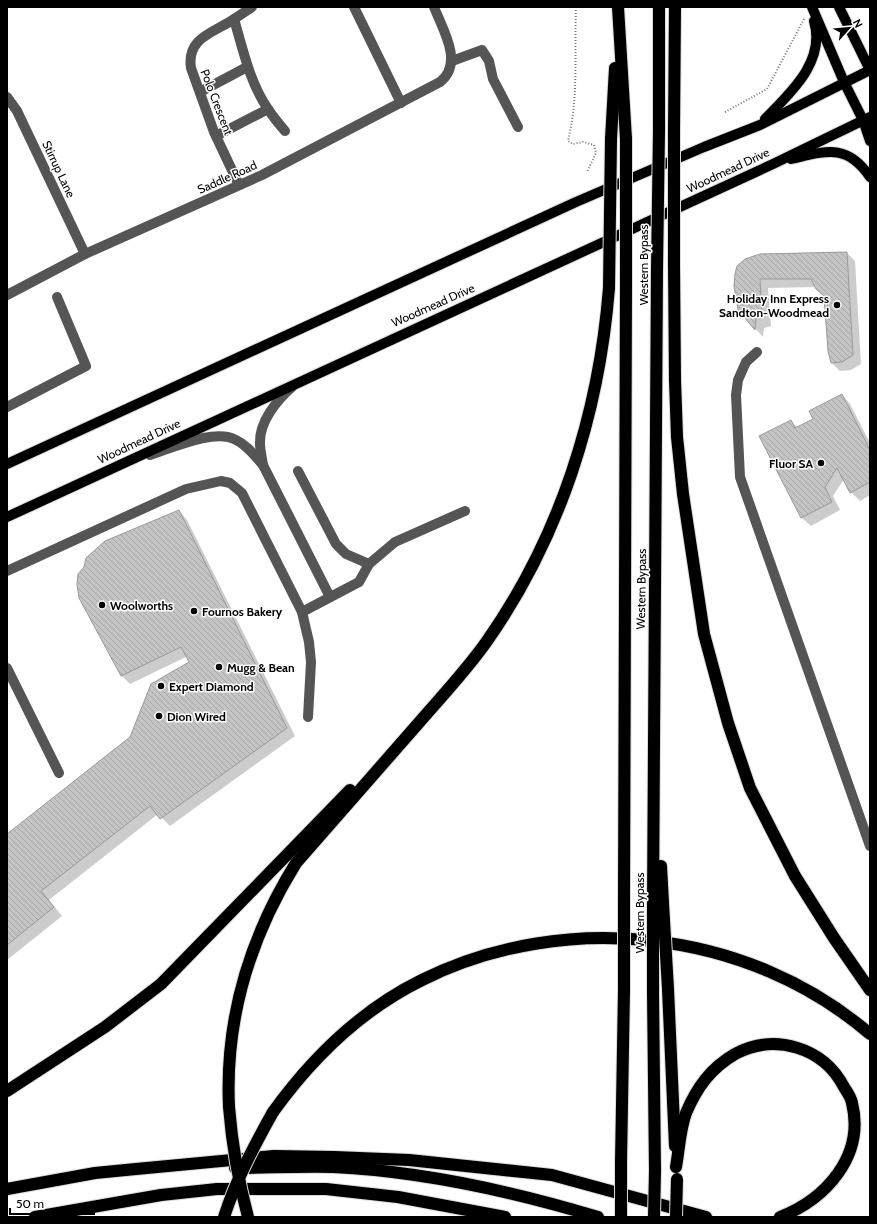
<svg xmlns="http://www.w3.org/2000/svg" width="877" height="1224" viewBox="0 0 877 1224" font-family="Cabin,sans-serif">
<defs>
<pattern id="building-back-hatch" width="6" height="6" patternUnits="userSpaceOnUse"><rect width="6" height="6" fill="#c4c4c4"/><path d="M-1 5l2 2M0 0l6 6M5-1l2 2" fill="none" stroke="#a7a7a7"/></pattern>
</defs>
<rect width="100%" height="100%" fill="#fff"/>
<g fill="#0003">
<path d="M847,253l8,8 6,103 -10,6 -11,1 -9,-9 -6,-65 -9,-10 -48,1 3,38 -7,2 -1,9 -24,-27 -4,-24z"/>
<path d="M842,395l8,9 20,39v52l-10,6 -9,-9 -7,-13 -11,17 7,14 -29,16 -9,-8 -41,-81 30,-16 7,7 16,-9z"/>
<path d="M179,511l8,9 108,216 -125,90 -12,-12 -109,86 13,16 -55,44v-124l124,-98 59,-75 -4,-6 -56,27 -8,-8 -42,-78z"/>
</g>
<g fill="url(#building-back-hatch)" stroke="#999">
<path d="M847,252l6,103 -11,7 -11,1 -3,-12 -4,-55 -8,-7 -5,-10h-51l2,39 -6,1 -1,11 -17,-20 -4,-24 1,-12 2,-8 8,-7 15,-5z"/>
<path d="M842,394l28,56v32l-20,11 -13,-25 -12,19 7,15 -31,16 -42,-82 32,-16 4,8 18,-9 -4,-8z"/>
<path d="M179,510l108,218 -127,91 -10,-13 -109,85 13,16 -47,38v-111l123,-97 21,-53 38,-22 -8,-15 -60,29 -42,-78 -2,-13 1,-11 6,-7 2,-9 19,-17z"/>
</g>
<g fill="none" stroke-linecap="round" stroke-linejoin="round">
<defs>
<g id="major">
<path d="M812,7l32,75 19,38 7,21"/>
<path d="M839,7l31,63"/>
<path d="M765,119c25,-26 61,-57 49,-98"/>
<path d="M791,159c35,-8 56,-16 79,18"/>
<path d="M7,464l569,-262 128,-55 56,-22 110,-55"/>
<path d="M7,517l766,-353 97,-47"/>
</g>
<g id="highway">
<path d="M618,7l8,132"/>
<path d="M659,7v124"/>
<path d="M674,131l1,-124"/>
<path d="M611,139l4,-71"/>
<path d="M674,264l1,116 2,57 6,57 21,140 24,89 22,65 45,88 39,62 36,52"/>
<path d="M661,866l2,37"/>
<path d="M624,900l2,-615"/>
<path d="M653,903l4,-634"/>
<path d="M668,989l7,157"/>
<path d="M653,992l2,179"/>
<path d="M7,1091l98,-64 56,-43 189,-194"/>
<path d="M229,1107c-4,-87 21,-170 67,-244 40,-46 80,-91 120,-137 24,-28 50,-55 71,-85 73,-104 112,-227 122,-353"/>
<path d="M273,1112c39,-54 88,-102 149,-132 143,-71 326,-51 448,54"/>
<path d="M621,1162l3,-172"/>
<path d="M676,1167c3,-17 4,-38 10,-54 11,-26 25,-45 49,-59 40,-21 88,-7 109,33 3,5 7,10 8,16 13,53 -26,96 -72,114"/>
<path d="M235,1168c32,0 65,-2 98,-1 87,4 182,25 265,50"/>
<path d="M7,1189l88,-16 41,-4 138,-13 60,1 75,3 143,15 154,42"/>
<path d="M35,1217l126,-22 56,-6h109l72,8 107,20"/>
</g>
</defs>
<use href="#major" stroke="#dbdbdb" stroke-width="12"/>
<use href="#highway" stroke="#dbdbdb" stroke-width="14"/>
<g stroke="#777" stroke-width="2" stroke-dasharray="1 2" stroke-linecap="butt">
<path d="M576,7c-2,45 3,89 -8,134l5,3 10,-2 11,3 2,8 -9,19"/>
<path d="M725,112l42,-23 37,-70"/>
</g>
<g stroke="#555" stroke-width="10">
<path d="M354,7l47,96"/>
<path d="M234,19c9,31 16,64 34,90 5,8 11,15 17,22"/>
<path d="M452,61l30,-11 7,11 4,18 25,48"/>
<path d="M200,92l47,-25"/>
<path d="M7,97l10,14 68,143"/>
<path d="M216,136l52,-27"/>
<path d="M239,185l-25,-53 -23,-64c-4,-26 15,-33 35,-44 9,-5 17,-11 26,-17"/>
<path d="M7,295l78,-41 177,-79 178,-93c24,-19 3,-52 -6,-75"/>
<path d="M757,352l-11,10 -8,18 -2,15 4,82 130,369"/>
<path d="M7,407l79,-41 -29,-69"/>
<path d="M150,455c22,-7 65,-27 86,-15 11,5 19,16 27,25l67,132"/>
<path d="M263,465c-1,-7 -3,-15 -3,-22 -1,-21 17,-43 32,-56"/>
<path d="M298,471l38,73 10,10 23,10"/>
<path d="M7,571l179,-82 35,-8 9,2 12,10 60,119 7,30 2,20 -3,55"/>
<path d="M302,612l57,-30 10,-18 26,-22 70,-31"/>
<path d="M7,668l52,105"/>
</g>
<use href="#major" stroke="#000" stroke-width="10"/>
<use href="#highway" stroke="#000" stroke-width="12"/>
<defs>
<g id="highway-bridge">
<path d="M626,139v146"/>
<path d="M674,264v-133"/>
<path d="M657,269l2,-138"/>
<path d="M609,288l2,-149"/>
<path d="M663,903l5,86"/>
<path d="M624,990v-90"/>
<path d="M653,992v-89"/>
<path d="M229,1107c3,37 9,73 19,110"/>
<path d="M224,1217c12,-37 30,-71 49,-105"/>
<path d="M621,1217v-55"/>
<path d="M654,1217l1,-46"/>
<path d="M676,1217l1,-38"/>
</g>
</defs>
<use href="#highway-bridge" stroke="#dbdbdb" stroke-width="14" stroke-linecap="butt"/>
<use href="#highway-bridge" stroke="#000" stroke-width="12"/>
</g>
<g fill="#000" stroke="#fff" stroke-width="1.5">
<circle cx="837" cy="305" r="4"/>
<circle cx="821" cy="463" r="4"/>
<circle cx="102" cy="605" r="4"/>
<circle cx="194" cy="611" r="4"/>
<circle cx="219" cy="667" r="4"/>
<circle cx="161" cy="686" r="4"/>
<circle cx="159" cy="716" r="4"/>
</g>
<g text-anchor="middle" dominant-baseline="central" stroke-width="3" stroke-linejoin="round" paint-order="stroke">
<g font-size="12" fill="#000" stroke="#fff">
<text transform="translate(217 102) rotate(69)">Polo Crescent</text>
<text transform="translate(59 169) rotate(65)">Stirrup Lane</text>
<text transform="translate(728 170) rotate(-25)">Woodmead Drive</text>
<text transform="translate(227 177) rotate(-24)">Saddle Road</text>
<text transform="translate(643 265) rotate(-90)">Western Bypass</text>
<text transform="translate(433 305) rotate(-24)">Woodmead Drive</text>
<text transform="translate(139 441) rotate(-25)">Woodmead Drive</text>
<text transform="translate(641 589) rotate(-89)">Western Bypass</text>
<text transform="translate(639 913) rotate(-90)">Western Bypass</text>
</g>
<g font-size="12" font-weight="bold" fill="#000" stroke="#fff" text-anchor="start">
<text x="829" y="298" text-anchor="end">Holiday Inn Express<tspan x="829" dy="14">Sandton-Woodmead</tspan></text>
<text x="813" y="463" text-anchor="end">Fluor SA</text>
<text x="110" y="605">Woolworths</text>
<text x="202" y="611">Fournos Bakery</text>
<text x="227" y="667">Mugg &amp; Bean</text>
<text x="169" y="686">Expert Diamond</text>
<text x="167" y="716">Dion Wired</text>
</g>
</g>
<rect width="877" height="1224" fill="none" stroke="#000000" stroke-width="16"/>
<g transform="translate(849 28) rotate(63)" stroke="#ffffff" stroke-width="3" paint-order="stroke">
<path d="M0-3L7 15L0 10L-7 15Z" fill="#000000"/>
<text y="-6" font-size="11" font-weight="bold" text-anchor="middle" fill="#000000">N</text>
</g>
<path d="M10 1208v6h84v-6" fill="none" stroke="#000000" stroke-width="2"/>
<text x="16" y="1208" font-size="12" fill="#000000" stroke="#ffffff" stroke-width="3" paint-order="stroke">50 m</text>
</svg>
